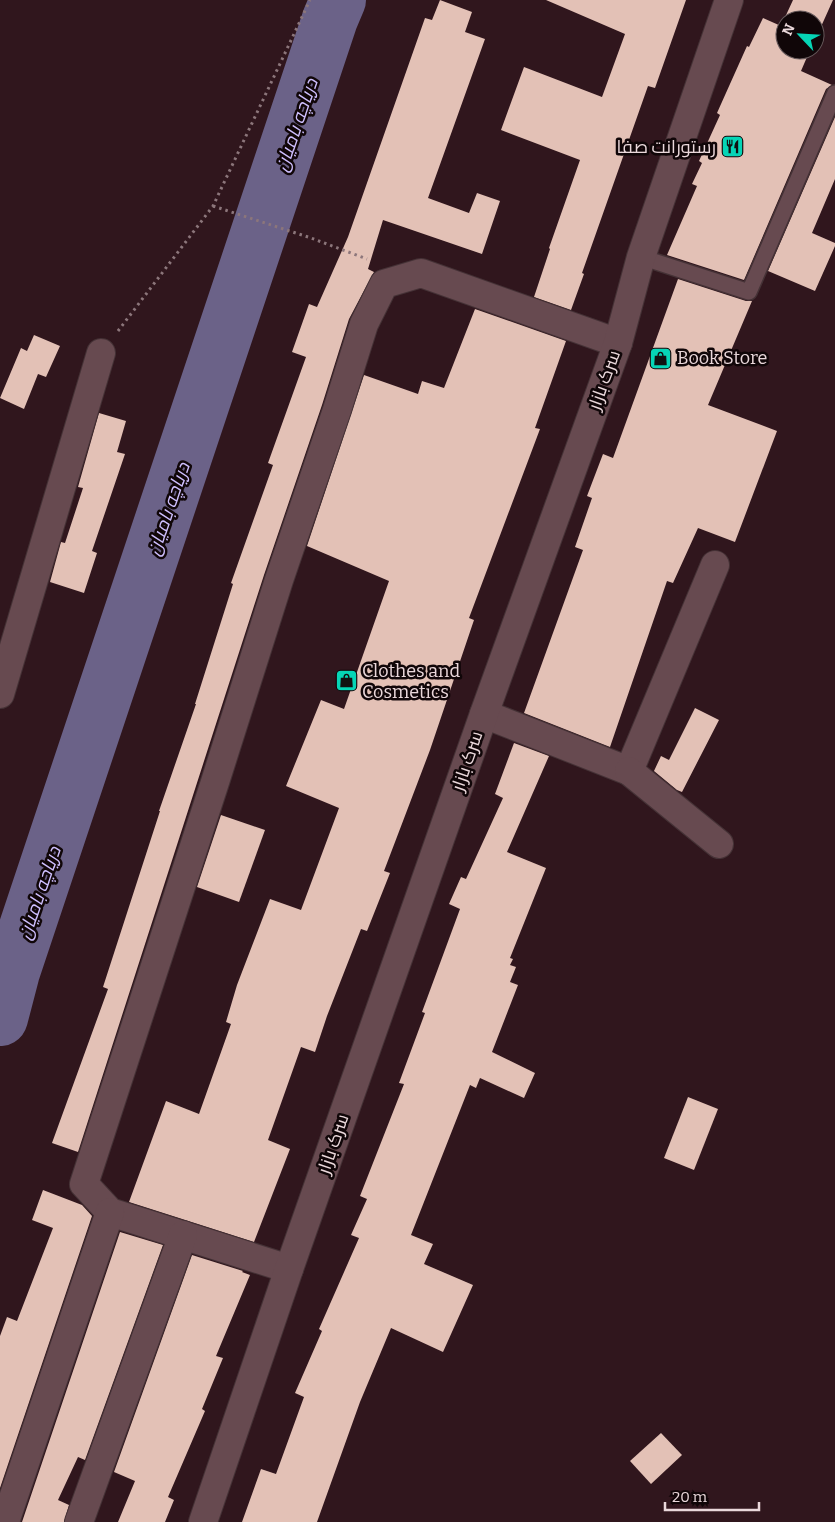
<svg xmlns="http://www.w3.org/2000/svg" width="835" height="1522" viewBox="0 0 835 1522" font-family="Bitter,Cairo,serif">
<rect width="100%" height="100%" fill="#30161d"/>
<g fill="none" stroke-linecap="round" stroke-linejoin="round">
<path stroke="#6b6288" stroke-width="56" d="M0,1018l12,-46 318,-953 8,-19"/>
</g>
<g fill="#e3c1b6">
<path d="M440,0l32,12 -7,20 20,7 -57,159 41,15 8,-20 23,8 -18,53 -99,-34 -15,49 6,3 -25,47 -27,86 -58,170 -186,577 -26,-9 56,-154 -5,-2 57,-176h-1l37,-107h-1l38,-120 -2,-1 42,-118 -5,-2 38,-106 -14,-5 17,-48 8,3 31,-70 77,-219 7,2z"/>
<path d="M546,0h140l-31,88 -7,-2 -66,187 2,1 -13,36 -37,-13 16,-48 -1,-1 31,-88 -79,-30 23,-63 78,30 23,-63z"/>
<path d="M793,0h40l-18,40v-20h-30v30h25l-9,21 31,14 -6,4 -82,191 -77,-25 30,-69 -5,-2 10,-21 -3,-2 21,-46 -3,-2 30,-67 2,1 14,-29 18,8z"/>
<path d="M835,117v62l-23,54 23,10v3l-20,45 -47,-20z"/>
<path d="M678,279l68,22h6l-44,104 69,26 -42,111 -37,-14 -25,55 -6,-2 -57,166 -86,-34 59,-163 -8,-3 17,-49 -5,-2 16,-42 10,4z"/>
<path d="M475,309l91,32 -31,87 5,1 -71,189 5,2 -44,130 -46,121 6,2 -23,58 -6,-2 -34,87 -12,36 -14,-5 -33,93 22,9 -36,93 -125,-40 37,-101 33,13 32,-90 -5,-2 11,-37 33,-86 31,11 38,-102 -53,-22 35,-86 23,9 45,-128 -82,-35 57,-171 54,19 4,-13 22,7z"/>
<path d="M34,335l26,11 -14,31 -8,-3 -14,35 -24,-11 21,-50 6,3z"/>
<path d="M99,413l27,8 -9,31 8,2 -33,97 5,2 -13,40 -34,-11 11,-40 4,1 18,-55 -5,-1z"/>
<path d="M695,708l24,12 -37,72 -5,-2 -23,-19 7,-15 8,4z"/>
<path d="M514,743l35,13 -42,96 39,16 -36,90 3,1 -3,6 6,2 -6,15 8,3 -26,67 43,21 -11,25 -44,-20 -4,10 -6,-3 -59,150 22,9 -9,20 49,21 -30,67 -52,-24 -31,74 -43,120h-75l19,-53 15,5 28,-77 -9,-4 27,-62 -3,-2 40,-91 -8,-3 16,-36 -7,-3 44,-112 -5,-1 26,-70 -3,-1 38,-103 -11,-5 12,-27 5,2 37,-81 -8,-4z"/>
<path d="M221,815l44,15 -26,72 -42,-15z"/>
<path d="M688,1097l30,12 -24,61 -30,-12z"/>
<path d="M43,1190l39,15 10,11 -92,272v-152l7,-19 10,4 36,-93 -21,-8z"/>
<path d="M120,1232l43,13 -78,215 -7,-3 -20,43 11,5 -5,17h-42z"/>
<path d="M192,1255l51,16 -1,1 8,3 -34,81 7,2 -21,51 3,2 -37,86 6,3 -9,22h-47l17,-41 -21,-9z"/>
<path d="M661,1433l21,22 -31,29 -21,-23z"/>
</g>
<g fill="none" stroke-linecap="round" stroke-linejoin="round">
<defs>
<path id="lane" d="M641,257l108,35 86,-199"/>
<g id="street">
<path d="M0,694l101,-341"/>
<path d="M484,714l145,57 86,-206"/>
<path d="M629,771l90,73"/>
<path d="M289,1269l-179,-57 -26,-28 131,-402 64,-202 58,-170 27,-86 20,-40 37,-11 197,70"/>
<path d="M5,1522l105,-310"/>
<path d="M79,1522l104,-287"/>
</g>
<path id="secondary" d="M203,1522l86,-253 195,-555 134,-371 23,-86 88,-257"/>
</defs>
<use href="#lane" stroke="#453236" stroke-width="18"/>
<use href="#street" stroke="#453236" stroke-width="30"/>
<use href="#secondary" stroke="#453236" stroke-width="30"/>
<g stroke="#8c767b" stroke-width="3" stroke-dasharray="2.5 4" stroke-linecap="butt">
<path d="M213,206l98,32 56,21"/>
<path d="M118,331l95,-125 97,-206"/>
</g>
<use href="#lane" stroke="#674a50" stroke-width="15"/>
<use href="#street" stroke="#674a50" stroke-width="28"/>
<use href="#secondary" stroke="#674a50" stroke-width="28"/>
</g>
<defs>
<symbol id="restaurant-square" viewBox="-11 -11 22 22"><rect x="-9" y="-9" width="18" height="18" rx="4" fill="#06d5b6" stroke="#100608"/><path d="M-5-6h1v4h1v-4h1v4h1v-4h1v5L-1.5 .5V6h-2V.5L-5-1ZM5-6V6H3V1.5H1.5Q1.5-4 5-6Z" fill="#111"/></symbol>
<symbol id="shop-square" viewBox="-11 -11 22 22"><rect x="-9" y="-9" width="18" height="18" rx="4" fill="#06d5b6" stroke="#100608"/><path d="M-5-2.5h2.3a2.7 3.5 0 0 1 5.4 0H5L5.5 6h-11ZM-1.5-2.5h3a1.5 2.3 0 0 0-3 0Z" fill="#111"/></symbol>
</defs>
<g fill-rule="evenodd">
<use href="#restaurant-square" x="720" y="134" width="25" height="25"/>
<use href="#shop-square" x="648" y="346" width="25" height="25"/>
<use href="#shop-square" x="334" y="668" width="25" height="25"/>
</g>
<g text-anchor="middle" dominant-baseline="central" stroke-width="5" stroke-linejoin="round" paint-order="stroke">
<g font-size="18" fill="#ead8db" stroke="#100608" text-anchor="start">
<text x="716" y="147" text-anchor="end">رستورانت صفا</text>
<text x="677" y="358">Book Store</text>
<text x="362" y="671">Clothes and<tspan x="362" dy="21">Cosmetics</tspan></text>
</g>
<g font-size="18" fill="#ead8db" stroke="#100608">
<text transform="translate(604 380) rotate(-70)">سرک بازار</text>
<text transform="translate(467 761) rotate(-71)">سرک بازار</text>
<text transform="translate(333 1144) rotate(-71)">سرک بازار</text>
</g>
<g font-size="19" font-style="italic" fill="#cebffe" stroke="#100608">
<text transform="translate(296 125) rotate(-71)">دریاچه بامیان</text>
<text transform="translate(168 509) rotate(-71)">دریاچه بامیان</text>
<text transform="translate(39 893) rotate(-71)">دریاچه بامیان</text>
</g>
</g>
<g transform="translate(800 35) rotate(295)"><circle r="24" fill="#100608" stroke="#675a5c"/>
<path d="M0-4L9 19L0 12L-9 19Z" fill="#06d5b6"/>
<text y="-8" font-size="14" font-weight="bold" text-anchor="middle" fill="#ead8db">N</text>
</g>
<path d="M665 1502v8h94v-8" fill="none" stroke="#ead8db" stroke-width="2.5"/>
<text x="672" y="1502" font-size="15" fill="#ead8db" stroke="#100608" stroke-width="4" paint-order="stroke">20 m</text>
</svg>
